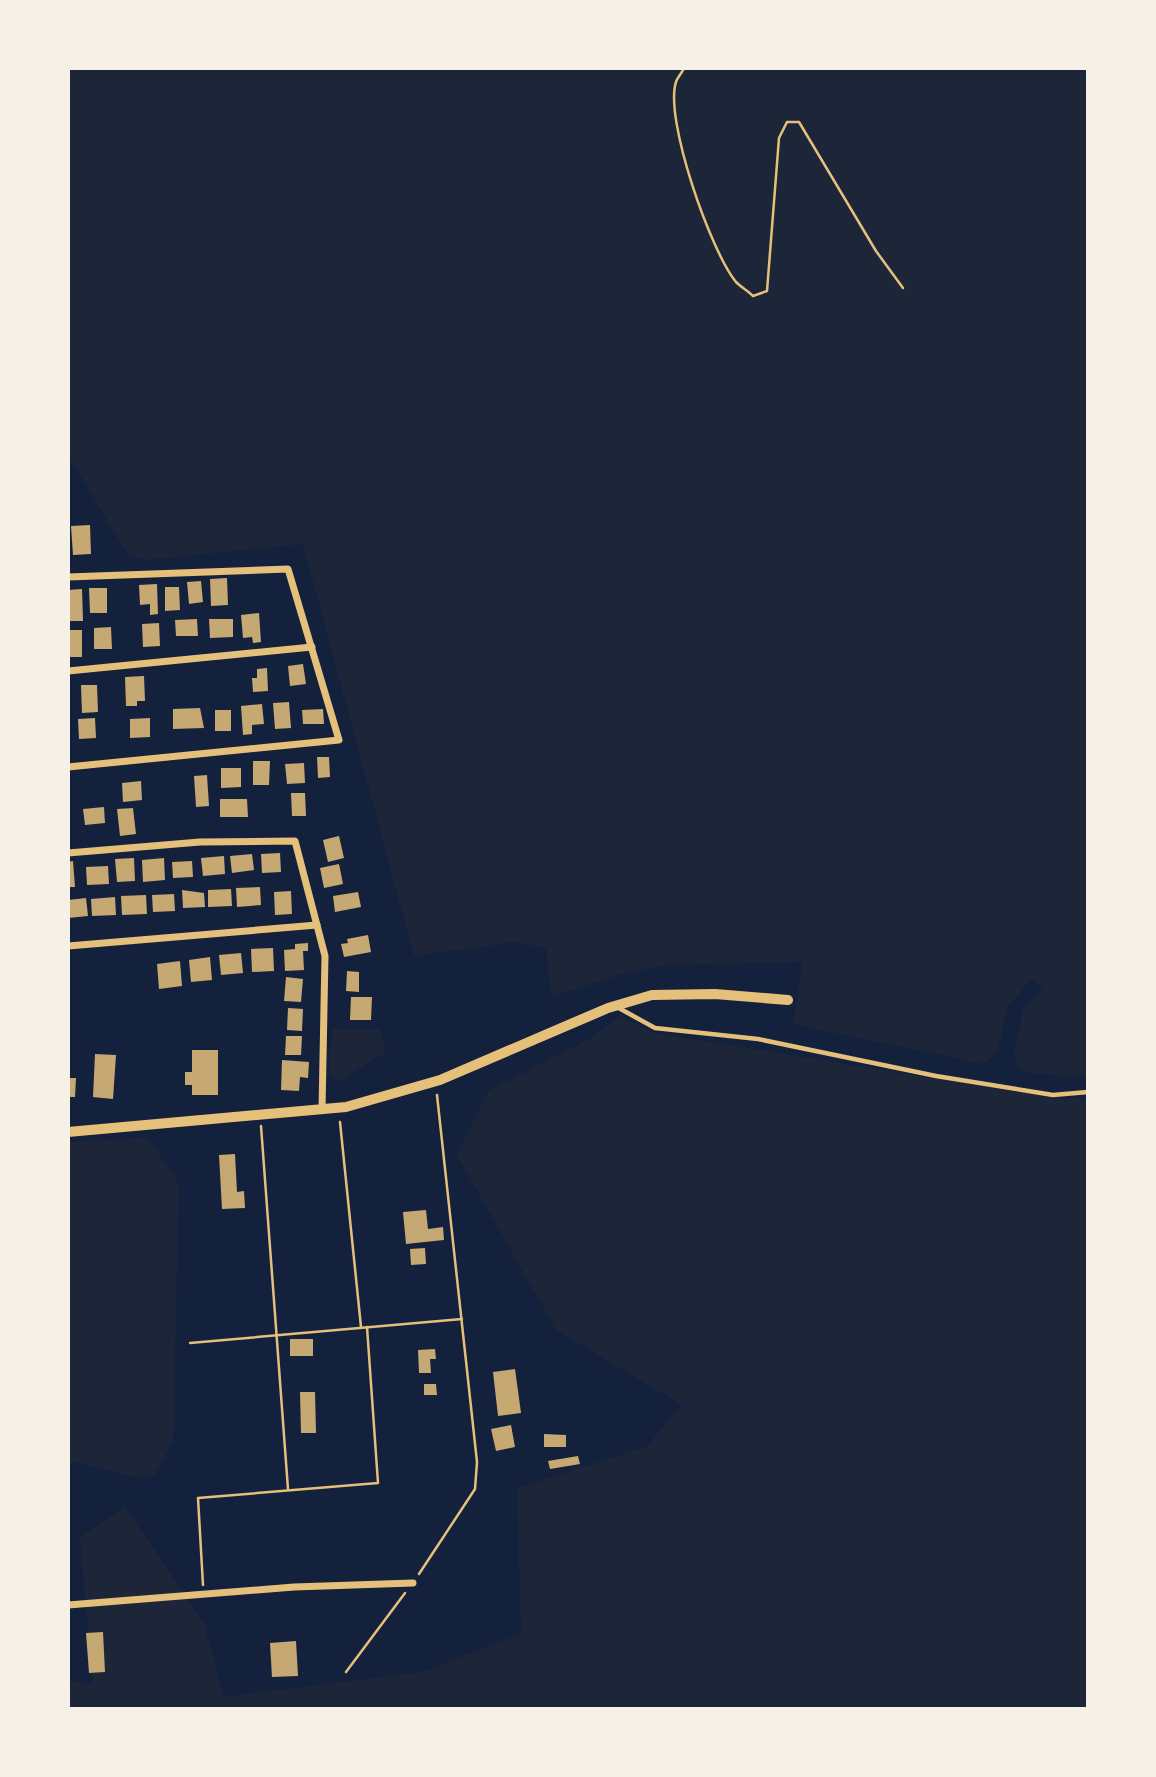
<svg xmlns="http://www.w3.org/2000/svg" width="1156" height="1777" viewBox="0 0 1156 1777" font-family="Cabin,sans-serif">
<rect width="100%" height="100%" fill="#14213d"/>
<g fill="#1d2539">
<path d="M68,68h1020v1010l-65,-6 -10,-16 10,-46 20,-20 -11,-11 -24,27 -11,47 -13,11 -191,-40 10,-62 -140,3 -44,10 -68,22 -5,-49 -30,-6 -102,14 -111,-412 -158,16 -19,-8 -58,-98z"/>
<path d="M620,1016l36,17 398,65 34,1v610h-1020v-29l25,5 -13,-147 45,-32 79,117 19,74 200,-25 98,-39 -4,-145 129,-41 36,-42 -126,-75 -99,-175 31,-64 98,-50z"/>
<path d="M332,1029h47l7,23 -48,29 -9,-5z"/>
<path d="M148,1138l31,46 -6,257 -20,36 -23,-1 -55,-14 -7,5v-325z"/>
</g>
<g fill="#c6a872">
<path d="M90,525l1,29 -18,1 -2,-29z"/>
<path d="M227,578l1,27 -17,1 -1,-27z"/>
<path d="M201,581l2,21 -14,2 -2,-22z"/>
<path d="M157,584l1,30 -8,1v-11l-10,1 -1,-20z"/>
<path d="M165,587h14l1,23 -15,1z"/>
<path d="M89,588h18v25h-17z"/>
<path d="M82,589l1,32h-15v-31z"/>
<path d="M259,613l2,29 -8,1 -1,-6 -9,1 -2,-23z"/>
<path d="M197,619l1,17h-22l-1,-16z"/>
<path d="M209,619h24v18l-23,1z"/>
<path d="M159,623l1,23 -17,1 -1,-23z"/>
<path d="M111,627l1,22h-18v-21z"/>
<rect x="68" y="630" width="14" height="27"/>
<path d="M303,664l3,20 -16,2 -2,-20z"/>
<path d="M267,668l1,23 -15,1 -1,-14h5v-9z"/>
<path d="M144,676l1,25h-8v5h-11l-1,-29z"/>
<path d="M81,685h16l1,27 -16,1z"/>
<path d="M289,702l2,26 -16,1 -2,-26z"/>
<path d="M262,704l2,20 -12,1v9l-9,1 -2,-29z"/>
<path d="M200,708l4,20 -31,1v-20z"/>
<path d="M323,709l1,15h-21l-1,-14z"/>
<rect x="215" y="710" width="16" height="21"/>
<path d="M95,718l1,20 -17,1 -1,-20z"/>
<path d="M150,718v19l-20,1v-19z"/>
<path d="M317,757h12l1,20 -12,1z"/>
<path d="M253,761h17l-1,24h-16z"/>
<path d="M304,763l1,20 -18,1 -2,-20z"/>
<path d="M221,768h20v19l-20,1z"/>
<path d="M207,775l2,31 -13,1 -2,-31z"/>
<path d="M141,781l1,19 -19,2 -1,-19z"/>
<path d="M291,793h14l1,23h-14z"/>
<path d="M220,799h27l1,18h-28z"/>
<path d="M104,807l1,16 -20,2 -2,-16z"/>
<path d="M133,808l3,26 -16,2 -3,-27z"/>
<path d="M339,836l5,22 -16,4 -5,-22z"/>
<path d="M280,853l1,19 -19,1 -1,-19z"/>
<path d="M252,854l2,16 -22,3 -2,-17z"/>
<path d="M224,856l1,18 -22,2 -2,-18z"/>
<path d="M134,858l1,23 -18,1 -2,-23z"/>
<path d="M164,858l1,22 -22,2 -1,-22z"/>
<path d="M73,861l2,26h-7v-25z"/>
<path d="M192,861l1,16 -20,1 -1,-16z"/>
<path d="M339,864l4,20 -19,4 -4,-20z"/>
<path d="M108,866l1,18 -22,1 -1,-18z"/>
<path d="M260,887l1,18 -24,2 -1,-19z"/>
<path d="M231,889l1,17 -24,1v-17z"/>
<path d="M182,890l22,3 1,14 -22,1z"/>
<path d="M291,891l1,23 -17,1 -1,-23z"/>
<path d="M358,892l3,15 -26,5 -2,-16z"/>
<path d="M174,894l1,17 -22,1 -1,-17z"/>
<path d="M146,895l1,19 -25,1 -1,-19z"/>
<path d="M115,897l1,18 -24,1 -1,-17z"/>
<path d="M86,898l2,18 -20,2v-18z"/>
<path d="M368,935l3,17 -27,5 -3,-13 7,-1 -1,-4z"/>
<path d="M308,943v8h-5l1,19 -19,1 -1,-21 11,-1v-5z"/>
<path d="M273,948l1,23 -22,1 -1,-23z"/>
<path d="M241,953l2,20 -22,2 -2,-20z"/>
<path d="M210,957l2,23 -21,2 -2,-22z"/>
<path d="M180,961l2,25 -23,3 -2,-25z"/>
<path d="M347,971l12,1v20l-13,-1z"/>
<path d="M286,977l17,2 -2,23 -17,-1z"/>
<path d="M351,997h21l-1,23h-21z"/>
<path d="M288,1008l15,1 -1,22 -15,-1z"/>
<path d="M286,1036h16l-1,19h-16z"/>
<path d="M192,1050h26v45h-26v-10h-7v-13h7z"/>
<path d="M95,1054l21,1 -3,44 -20,-2z"/>
<path d="M282,1060l27,2 -1,16 -8,-1 -1,14 -18,-1z"/>
<path d="M68,1078h8l-1,19h-7z"/>
<path d="M235,1154l2,38 7,-1 1,17 -23,1 -3,-54z"/>
<path d="M426,1210l2,19 15,-2 1,13 -38,4 -3,-32z"/>
<path d="M425,1248l1,16 -15,1 -1,-16z"/>
<rect x="290" y="1339" width="23" height="17"/>
<path d="M435,1349l1,10h-6l1,14h-12l-1,-23z"/>
<path d="M515,1369l6,44 -23,3 -5,-44z"/>
<path d="M424,1384h12l1,11h-13z"/>
<path d="M300,1392h15l1,41h-15z"/>
<path d="M511,1425l4,22 -19,4 -5,-22z"/>
<path d="M544,1434l22,1v12h-22z"/>
<path d="M578,1456l2,8 -30,5 -2,-8z"/>
<path d="M103,1632l2,40 -16,1 -3,-40z"/>
<path d="M296,1641l2,35 -26,1 -2,-34z"/>
</g>
<g fill="none" stroke-linecap="round" stroke-linejoin="round">
<g stroke="#e5c07b" stroke-width="2.5">
<path d="M684,68c-2,5 -7,10 -8,14 -12,37 35,170 60,200 5,5 12,9 17,14l14,-5 12,-153 8,-16h12l77,129 27,37"/>
<path d="M340,1122l21,205"/>
<path d="M261,1126l27,363"/>
<path d="M190,1343l272,-24"/>
<path d="M419,1574l56,-85 2,-27 -40,-367"/>
<path d="M203,1585l-5,-87 180,-15 -11,-156"/>
<path d="M346,1672l59,-79"/>
</g>
<path stroke="#e5c07b" stroke-width="4.5" d="M617,1007l38,21 103,11 178,37 117,19 35,-3"/>
<g stroke="#e5c07b" stroke-width="7">
<path d="M68,577l220,-8 51,171 -271,27"/>
<path d="M68,671l244,-24"/>
<path d="M68,853l132,-11 95,-1 30,115 -3,154"/>
<path d="M68,946l249,-21"/>
<path d="M68,1605l226,-18 119,-4"/>
</g>
<path stroke="#e5c07b" stroke-width="10" d="M68,1132l278,-25 94,-27 168,-72 44,-13 63,-1 73,6"/>
</g>
<rect width="1156" height="1777" fill="none" stroke="#f6f1e7" stroke-width="140"/>
</svg>
